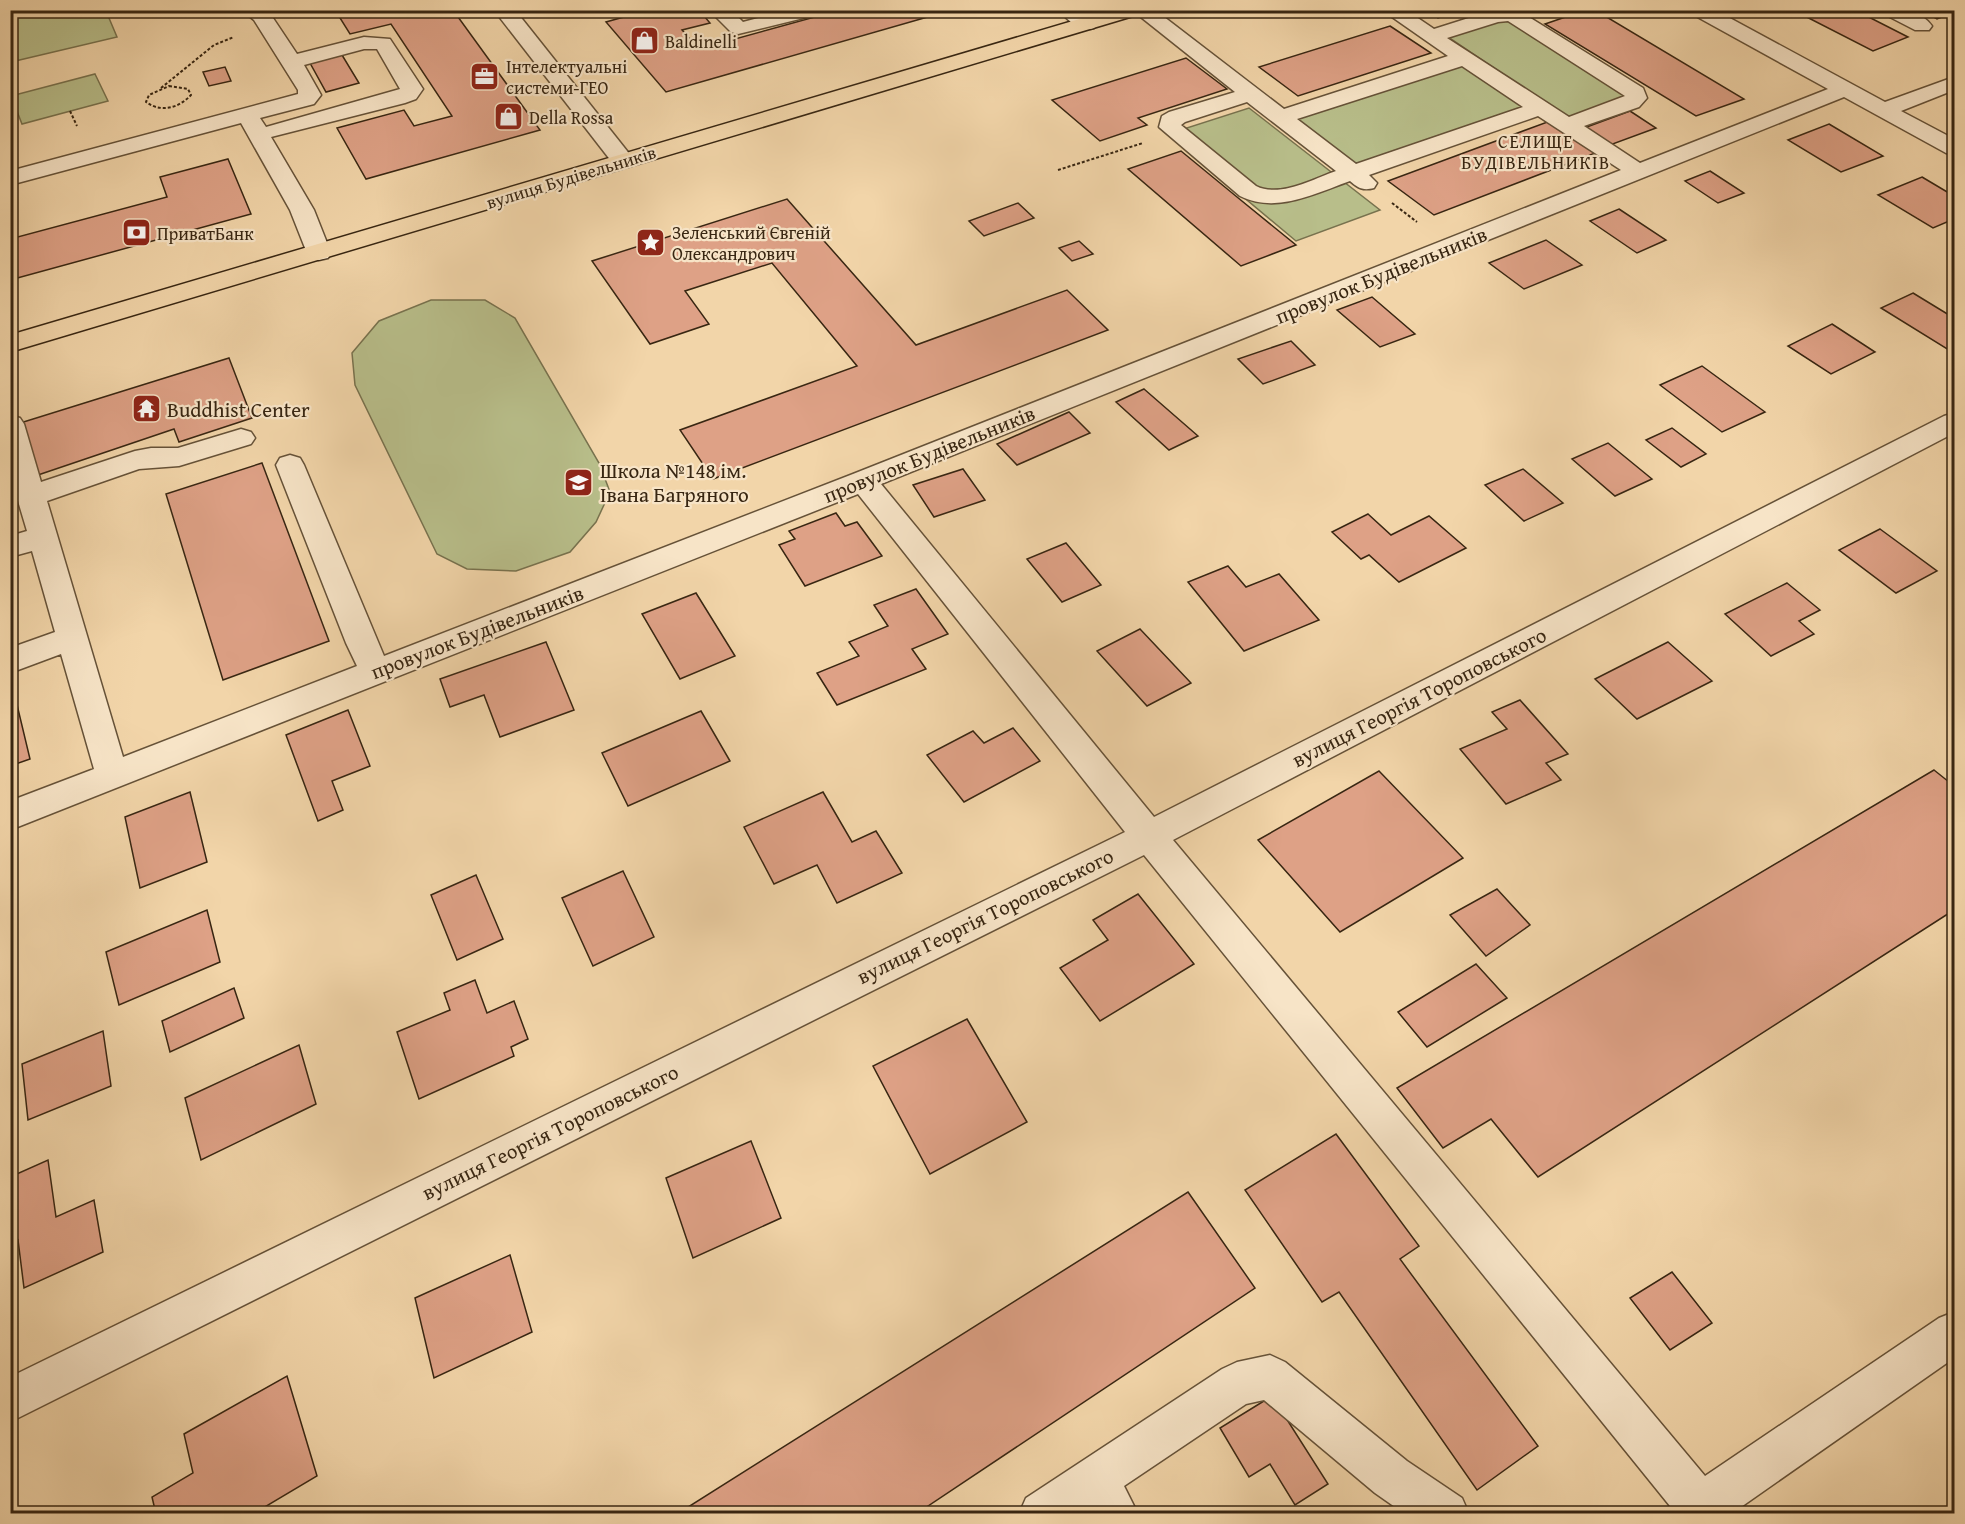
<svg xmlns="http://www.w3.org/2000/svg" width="1965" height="1524" viewBox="0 0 1965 1524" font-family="'Gentium Book Plus',serif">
<rect width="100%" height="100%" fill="#f2d5a9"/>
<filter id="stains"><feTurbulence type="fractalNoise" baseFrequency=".00333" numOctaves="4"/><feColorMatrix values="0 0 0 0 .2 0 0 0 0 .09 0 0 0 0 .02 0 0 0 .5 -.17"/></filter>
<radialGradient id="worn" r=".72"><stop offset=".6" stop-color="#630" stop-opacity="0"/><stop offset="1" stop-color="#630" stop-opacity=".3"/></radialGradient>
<g fill="#b8be8a" stroke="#78724e" stroke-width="1.5">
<path d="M10,11h96l11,26 -106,25z"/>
<path d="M1504,11h8l129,82 -73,25 -130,-88z"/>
<path d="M1463,64l65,44 -173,60 -61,-48z"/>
<path d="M95,74l13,27 -86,23 -11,-28z"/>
<path d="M1249,108l131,102 -84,31 -128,-107z"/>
<path d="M431,300h54l30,18 84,145 11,29 -14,30 -26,30 -54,19 -49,-2 -30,-15 -82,-169 -3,-32 27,-32z"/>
</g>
<g fill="#dea186" stroke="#382612" stroke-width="1.5">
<path d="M335,10h118l87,120 -174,49 -29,-51 67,-18 10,16 38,-10 -61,-92 -41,10z"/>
<path d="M649,10h50l11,13 -28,7 17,19 141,-39h112l-286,82 -60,-70z"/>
<path d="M1426,10h34l-22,8z"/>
<path d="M1586,10h9l149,89 -48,17 -151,-92z"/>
<path d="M1793,10h62l53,27 -35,14z"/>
<path d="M1921,10h33v2l-17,7z"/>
<path d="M1390,26l41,27 -133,43 -39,-29z"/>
<path d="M342,55l17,28 -33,9 -16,-29z"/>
<path d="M1186,58l41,31 -89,29 9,7 -47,16 -48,-41z"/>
<path d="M225,67l6,14 -22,5 -6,-14z"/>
<path d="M1630,111l26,17 -46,17 -26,-17z"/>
<path d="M1550,121l48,31 -164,63 -46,-34z"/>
<path d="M1829,124l54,32 -42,16 -53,-32z"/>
<path d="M1181,151l56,46 59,48 -55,21 -113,-97z"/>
<path d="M228,159l23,55 -241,66v-41l157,-42 -7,-20z"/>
<path d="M1710,171l34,22 -26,10 -33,-22z"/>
<path d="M1922,177l32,19v23l-21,9 -55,-33z"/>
<path d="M787,199l129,146 151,-55 41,40 -395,149 -33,-49 177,-64 -85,-103 -87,28 24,33 -59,20 -58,-83z"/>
<path d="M1018,203l16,15 -50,18 -15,-15z"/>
<path d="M1619,209l47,31 -29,13 -47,-32z"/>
<path d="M1546,240l36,25 -58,24 -35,-26z"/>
<path d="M1079,241l14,13 -21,7 -13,-13z"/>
<path d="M1913,293l41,25v33l-2,1 -71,-44z"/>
<path d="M1372,297l43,37 -35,13 -43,-37z"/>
<path d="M1832,324l43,28 -44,22 -43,-28z"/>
<path d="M1291,341l24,24 -52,19 -25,-25z"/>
<path d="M229,358l23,60 -73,24 -5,-13 -139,47 -18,-52z"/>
<path d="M1702,366l63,46 -43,20 -62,-47z"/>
<path d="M1144,389l54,47 -29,14 -53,-48z"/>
<path d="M1069,412l21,21 -73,32 -20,-21z"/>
<path d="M1672,428l34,26 -25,13 -35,-27z"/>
<path d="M1608,443l44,36 -37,17 -43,-37z"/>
<path d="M262,463l67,178 -106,39 -57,-186z"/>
<path d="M963,469l22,31 -51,17 -21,-32z"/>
<path d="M1523,469l40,34 -39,18 -39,-36z"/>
<path d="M836,513l9,13 12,-4 25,34 -77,30 -26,-41 16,-6 -6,-8z"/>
<path d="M1368,514l23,21 38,-19 37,32 -67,34 -30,-27 -8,4 -29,-27z"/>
<path d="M1880,529l57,42 -41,22 -57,-43z"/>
<path d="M1066,543l35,42 -39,17 -35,-43z"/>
<path d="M1228,566l18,21 33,-13 40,46 -75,31 -56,-69z"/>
<path d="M1787,583l33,27 -21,11 15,13 -43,22 -46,-42z"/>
<path d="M916,589l32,45 -36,15 14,20 -89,36 -20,-32 42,-17 -10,-14 39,-16 -14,-21z"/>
<path d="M696,593l39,63 -55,23 -38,-65z"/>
<path d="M1140,629l51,54 -44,23 -50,-55z"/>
<path d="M546,642l28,68 -74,27 -16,-42 -34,12 -10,-28z"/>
<path d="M1668,642l44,39 -75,38 -42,-40z"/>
<path d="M13,688l17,71 -20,7v-77z"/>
<path d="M1520,700l48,54 -22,9 15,17 -55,24 -46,-55 47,-20 -15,-17z"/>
<path d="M348,710l22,56 -38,15 11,29 -25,11 -32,-86z"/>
<path d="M701,711l29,50 -102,45 -26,-53z"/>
<path d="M1013,728l27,33 -76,41 -37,-47 46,-24 11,12z"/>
<path d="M1934,770l20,16v124l-416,267 -47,-58 -48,29 -46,-60z"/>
<path d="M1379,771l84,87 -123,74 -82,-92z"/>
<path d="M190,792l17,70 -67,26 -15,-71z"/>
<path d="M823,792l29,50 24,-11 26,42 -65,30 -20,-38 -43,19 -30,-57z"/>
<path d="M623,871l31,66 -61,29 -31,-68z"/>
<path d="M476,875l27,64 -46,21 -26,-65z"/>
<path d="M1497,889l33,36 -44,31 -36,-41z"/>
<path d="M1138,894l56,70 -94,57 -40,-53 48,-28 -15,-20z"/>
<path d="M207,910l13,52 -101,43 -13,-53z"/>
<path d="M1476,964l31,34 -80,49 -29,-35z"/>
<path d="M475,980l12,33 27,-12 14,38 -17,8 3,9 -95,43 -22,-67 53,-22 -6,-17z"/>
<path d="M234,988l10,30 -74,34 -8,-31z"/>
<path d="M967,1019l60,103 -97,52 -57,-108z"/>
<path d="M103,1031l8,55 -83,34 -6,-56z"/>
<path d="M299,1045l17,59 -115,56 -16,-62z"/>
<path d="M1336,1134l83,112 -19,13 138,187 -61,44 -138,-198 -17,10 -77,-112z"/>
<path d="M751,1141l30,77 -88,40 -27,-80z"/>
<path d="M48,1160l8,57 38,-17 9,52 -79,36 -6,-48 -8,4v-67z"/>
<path d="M1188,1192l67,96 -339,226h-239z"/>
<path d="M510,1255l22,77 -98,46 -19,-80z"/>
<path d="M1672,1272l40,51 -42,27 -40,-52z"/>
<path d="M287,1376l30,100 -64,38h-97l-4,-17 41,-24 -9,-39z"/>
<path d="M1272,1396l56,88 -33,21 -25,-41 -21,13 -29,-49z"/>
<path d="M1954,1500v14h-15z"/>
</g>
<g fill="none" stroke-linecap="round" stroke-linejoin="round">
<defs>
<g id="minor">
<path d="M242,10l27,2 28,42 67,-17 26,2 33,50 -7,10 -11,4 -134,34 43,73 17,43 -3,5 -9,2 -9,-2 -3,-5 -17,-43 -49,-87 -231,62v-14l288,-77v-4l-44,-70zM364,49h13l23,40 -134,38 -6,-9 54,-14 7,-9 -17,-30z"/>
<path d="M494,10h21l116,146 3,5 -3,5 -8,2 -8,-2z"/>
<path d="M709,10h22l12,12 45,-12h35l-3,4 -82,20 -7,-2z"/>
<path d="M1059,10h23l15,14 -3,4c-14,4 -26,-7 -35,-18z"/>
<path d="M1132,10h23l129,99 164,-53 -66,-46h24l28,19 60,-19 25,1 124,77 4,10 -8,9 -55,19 56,37 188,-74 -136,-75 -3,-4h26l170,92 69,-25v13l-53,21 53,28v16l-8,-2 -102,-56 -963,387 273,333 790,-401 10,-3v20l-781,407 532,636 234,-158 15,-6v46l-223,156h-64l3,-8 -526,-651 -1134,567v-45l1115,-545 -267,-338 -848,336v-29l84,-32 -33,-115 -51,19v-25l45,-16 -23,-81 -22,6v-21l17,-5 -17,-57v-59l10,3 4,6 17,58 94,-31 16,-3h27l63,-19 10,3 4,6 -4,6 -72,22 -40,3 -92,32 76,256 234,-91 -11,-23 -70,-178 4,-7 10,-3 10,3 4,7 80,191 469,-182 768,-304 -83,-54 -169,59 8,8 -3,5c-11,3 -16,0 -24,-7 -36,13 -74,33 -110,15l-81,-69 3,-11 7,-4 66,-20zM1508,21l117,75 -56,21 -122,-79 51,-16zM1462,66l61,41 -167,57 -59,-45zM1247,102l89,69c-23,8 -56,27 -80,15l-75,-61 4,-3z"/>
<path d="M1881,10c18,0 40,0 51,16l-3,4h-14l-31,-16z"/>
<path d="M1270,1355l15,7 122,99 55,37 7,16h-64l-30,-21 -111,-93 -18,4 -122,82 14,28h-49l-1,-3 -5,3h-64l7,-16 196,-129 15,-7z"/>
</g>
<path id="major" d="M1110,10h33l-3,4 -1130,338v-17z"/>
</defs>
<use href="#minor" stroke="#665238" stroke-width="3"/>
<use href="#major" stroke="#382612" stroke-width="3"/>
<g stroke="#382612" stroke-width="2" stroke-dasharray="3 2" stroke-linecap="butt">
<path d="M169,86l19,3 3,6c-12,13 -30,18 -45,7l3,-7z"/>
<path d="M161,88l53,-43 20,-8"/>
<path d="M70,111l7,15"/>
<path d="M10,137v6"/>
<path d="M1058,170l85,-27"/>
<path d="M1392,203l25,19"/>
</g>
<use href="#minor" fill="#f7e4c7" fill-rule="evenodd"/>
<use href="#major" fill="#f2d5a9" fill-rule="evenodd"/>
</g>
<defs>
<symbol id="shop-square" viewBox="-11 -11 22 22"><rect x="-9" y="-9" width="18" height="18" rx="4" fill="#8f2418" stroke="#f7e4c7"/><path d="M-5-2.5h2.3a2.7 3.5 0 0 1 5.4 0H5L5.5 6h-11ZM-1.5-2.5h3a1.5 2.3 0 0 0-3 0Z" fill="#fff"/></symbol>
<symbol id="office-square" viewBox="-11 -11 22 22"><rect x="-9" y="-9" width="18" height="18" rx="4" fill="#8f2418" stroke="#f7e4c7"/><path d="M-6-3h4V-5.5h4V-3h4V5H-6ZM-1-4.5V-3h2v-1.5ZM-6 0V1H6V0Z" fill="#fff"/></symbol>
<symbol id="bank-square" viewBox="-11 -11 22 22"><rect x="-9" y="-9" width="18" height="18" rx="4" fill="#8f2418" stroke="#f7e4c7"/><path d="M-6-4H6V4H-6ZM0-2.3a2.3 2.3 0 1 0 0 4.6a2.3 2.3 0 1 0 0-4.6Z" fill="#fff"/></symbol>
<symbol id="sight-square" viewBox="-11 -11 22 22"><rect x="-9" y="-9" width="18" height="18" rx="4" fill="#8f2418" stroke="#f7e4c7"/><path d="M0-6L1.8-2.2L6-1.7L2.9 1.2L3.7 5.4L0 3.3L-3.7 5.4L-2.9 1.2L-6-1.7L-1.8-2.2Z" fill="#fff"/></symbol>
<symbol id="temple-square" viewBox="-11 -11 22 22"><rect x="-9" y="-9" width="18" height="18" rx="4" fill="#8f2418" stroke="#f7e4c7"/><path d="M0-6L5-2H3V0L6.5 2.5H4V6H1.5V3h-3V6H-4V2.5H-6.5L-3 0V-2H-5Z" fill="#fff"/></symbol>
<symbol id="school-square" viewBox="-11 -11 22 22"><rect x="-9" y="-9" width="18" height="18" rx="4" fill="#8f2418" stroke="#f7e4c7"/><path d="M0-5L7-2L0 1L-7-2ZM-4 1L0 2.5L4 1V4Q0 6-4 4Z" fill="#fff"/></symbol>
</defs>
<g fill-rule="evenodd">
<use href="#shop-square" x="628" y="24" width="33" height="33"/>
<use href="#office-square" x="468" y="60" width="33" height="33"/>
<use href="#shop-square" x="492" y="100" width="33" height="33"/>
<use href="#bank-square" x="120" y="216" width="33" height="33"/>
<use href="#sight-square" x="634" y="226" width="33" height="33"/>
<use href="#temple-square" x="130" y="392" width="33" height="33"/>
<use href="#school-square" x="562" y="466" width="33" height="33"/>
</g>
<g text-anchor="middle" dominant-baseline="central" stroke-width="4.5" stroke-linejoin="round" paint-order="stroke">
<g font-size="18" fill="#382612" stroke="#f7e4c7" text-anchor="start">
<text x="665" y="41">Baldinelli</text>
<text x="506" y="66">Інтелектуальні<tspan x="506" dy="21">системи-ГЕО</tspan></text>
<text x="529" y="117">Della Rossa</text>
<text x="672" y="232">Зеленський Євгеній<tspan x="672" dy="21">Олександрович</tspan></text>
<text x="157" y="233">ПриватБанк</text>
</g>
<g font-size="18" letter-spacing="1.5" fill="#382612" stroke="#f7e4c7">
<text x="1536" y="141">СЕЛИЩЕ<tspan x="1536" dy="21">БУДІВЕЛЬНИКІВ</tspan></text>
</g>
<g font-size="18" fill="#382612" stroke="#f7e4c7">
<text transform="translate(571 177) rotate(-17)">вулиця Будівельників</text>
</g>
<g font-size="21" fill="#382612" stroke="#f7e4c7">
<text transform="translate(1381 275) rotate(-22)">провулок Будівельників</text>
<text transform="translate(929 454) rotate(-22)">провулок Будівельників</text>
<text transform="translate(477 632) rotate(-21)">провулок Будівельників</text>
<text transform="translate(1419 697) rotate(-27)">вулиця Георгія Тороповського</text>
<text transform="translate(985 916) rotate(-26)">вулиця Георгія Тороповського</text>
<text transform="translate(550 1132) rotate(-26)">вулиця Георгія Тороповського</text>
</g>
<g font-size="21" fill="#382612" stroke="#f7e4c7" text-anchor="start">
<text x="167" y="409">Buddhist Center</text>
<text x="600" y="470">Школа №148 ім.<tspan x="600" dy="24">Івана Багряного</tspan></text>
</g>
</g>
<rect width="1965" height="1524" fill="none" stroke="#f2d5a9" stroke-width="36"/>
<rect x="12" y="12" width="1941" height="1500" fill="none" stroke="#382612" stroke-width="3"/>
<rect x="18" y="18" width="1929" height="1488" fill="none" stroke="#382612" stroke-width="1.5"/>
<rect width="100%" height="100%" filter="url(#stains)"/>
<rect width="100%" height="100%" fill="url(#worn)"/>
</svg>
